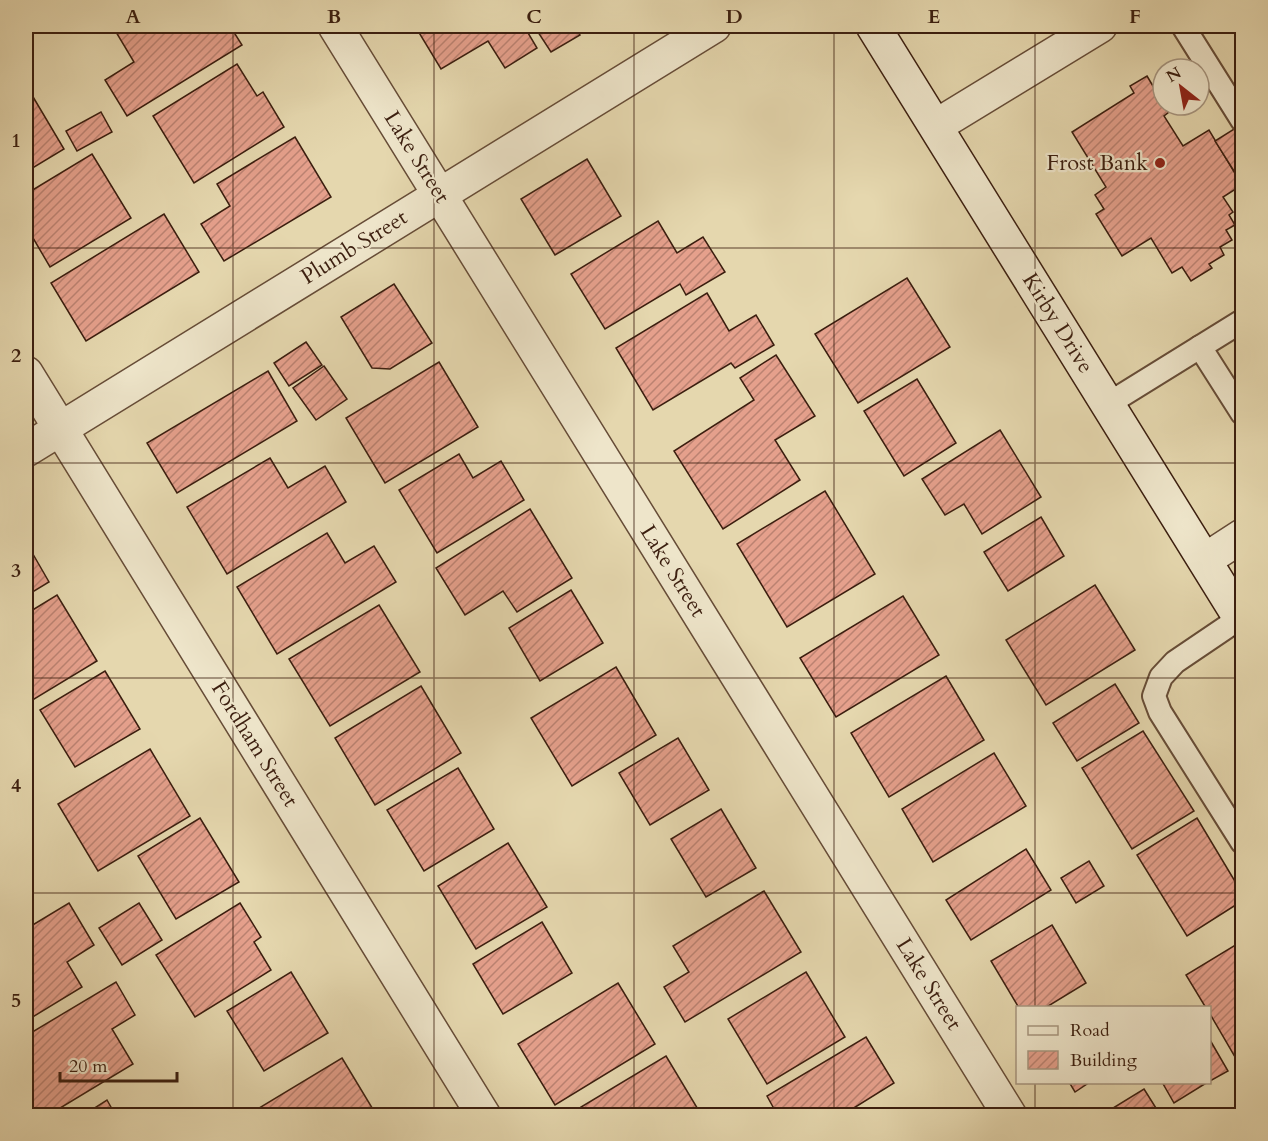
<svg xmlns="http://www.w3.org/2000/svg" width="1268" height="1141" viewBox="0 0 1268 1141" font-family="Cardo,serif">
<defs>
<pattern id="building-hatch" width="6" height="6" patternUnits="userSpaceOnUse" patternTransform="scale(1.5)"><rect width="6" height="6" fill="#e5a08c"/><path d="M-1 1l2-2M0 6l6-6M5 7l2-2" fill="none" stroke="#bb8271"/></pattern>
</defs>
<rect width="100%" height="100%" fill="#e5d7ae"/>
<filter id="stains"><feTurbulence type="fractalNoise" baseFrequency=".00333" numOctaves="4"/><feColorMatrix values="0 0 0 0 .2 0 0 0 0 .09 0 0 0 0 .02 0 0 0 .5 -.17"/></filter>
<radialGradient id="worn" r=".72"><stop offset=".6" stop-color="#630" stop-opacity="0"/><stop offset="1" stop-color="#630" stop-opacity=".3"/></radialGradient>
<g fill="url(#building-hatch)" stroke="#3b1e0f" stroke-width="1.5">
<path d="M127,26h103l12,19 -115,71 -22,-36 29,-18 -18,-30z"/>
<path d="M415,26h109l13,22 -32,20 -17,-27 -47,28z"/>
<path d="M534,26h40l6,9 -29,17z"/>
<path d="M237,64l20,32 6,-4 21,35 -90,56 -41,-67z"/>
<path d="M1147,76l16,27v2h2l4,7 -5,4 19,30 26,-16 33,55 -19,12 10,15 -4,3 6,10 -9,5 6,10 -12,7 4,8 -15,9 3,4 -21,13 -9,-14 -10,6 -21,-35 -29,18 -26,-42 8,-5 -9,-14 11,-8 -34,-55 62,-39 -4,-7z"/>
<path d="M26,85l38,64 -38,23z"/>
<path d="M101,112l11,20 -35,19 -11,-20z"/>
<path d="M1242,124v53l-3,2 -24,-38z"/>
<path d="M295,137l36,60 -107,64 -23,-37 29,-18 -13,-22z"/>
<path d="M92,154l39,64 -81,49 -24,-41v-32z"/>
<path d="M587,159l34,57 -66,39 -34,-56z"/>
<path d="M164,214l35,58 -113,69 -35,-58z"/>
<path d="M658,221l19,32 26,-16 22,35 -39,23 -6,-11 -75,45 -34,-55z"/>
<path d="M907,278l43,69 -92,56 -43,-69z"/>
<path d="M394,284l38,59 -42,26 -18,-1 -31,-51z"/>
<path d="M707,293l22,38 27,-16 18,30 -39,23 -4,-5 -78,47 -37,-62z"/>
<path d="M306,342l16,23 -33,21 -15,-23z"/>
<path d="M776,355l39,61 -40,24 25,40 -77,49 -49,-78 80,-51 -14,-22z"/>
<path d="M439,362l39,65 -93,56 -39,-65z"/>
<path d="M324,366l23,33 -31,21 -23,-32z"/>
<path d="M268,371l29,50 -120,72 -30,-50z"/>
<path d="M917,379l39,64 -52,33 -40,-65z"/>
<path d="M1000,430l41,67 -59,37 -18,-30 -19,11 -23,-36z"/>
<path d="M459,454l14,24 28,-17 23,39 -87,53 -38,-63z"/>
<path d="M270,458l18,30 37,-22 21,36 -119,72 -40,-67z"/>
<path d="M825,491l50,83 -88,53 -50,-83z"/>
<path d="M530,509l42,69 -55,34 -14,-21 -38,24 -29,-47z"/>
<path d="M1041,517l23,39 -56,35 -24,-39z"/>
<path d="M327,533l18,30 29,-17 22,36 -119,72 -40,-67z"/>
<path d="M26,542l23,40 -23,14z"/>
<path d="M1095,585l40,65 -89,55 -40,-65z"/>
<path d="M571,590l32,53 -63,38 -31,-53z"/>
<path d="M57,595l40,66 -71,43v-90z"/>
<path d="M903,596l36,59 -103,62 -36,-59z"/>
<path d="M379,605l41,67 -90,54 -41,-67z"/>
<path d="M616,667l40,68 -84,51 -41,-68z"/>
<path d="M105,671l35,58 -65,38 -35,-57z"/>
<path d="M946,676l38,64 -95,57 -38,-64z"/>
<path d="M1115,684l24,39 -62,38 -24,-38z"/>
<path d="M421,686l40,67 -86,52 -40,-67z"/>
<path d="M1143,731l51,80 -62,38 -50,-81z"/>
<path d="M678,738l31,52 -59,35 -31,-52z"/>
<path d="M150,749l40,67 -92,55 -40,-67z"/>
<path d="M994,753l32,53 -93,56 -31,-53z"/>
<path d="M458,768l36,61 -70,42 -37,-61z"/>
<path d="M721,809l35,59 -50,29 -35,-58z"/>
<path d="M200,818l39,64 -63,37 -38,-63z"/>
<path d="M1197,818l45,75v8l-55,35 -50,-81z"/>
<path d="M508,843l39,64 -71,42 -38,-63z"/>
<path d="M1026,849l25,41 -80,50 -25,-40z"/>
<path d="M1089,861l15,25 -28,17 -15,-25z"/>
<path d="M764,891l37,61 -116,70 -21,-35 25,-15 -16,-26z"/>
<path d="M69,903l25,42 -27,17 15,25 -56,34v-92z"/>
<path d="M139,903l23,37 -40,25 -23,-37z"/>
<path d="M240,903l21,34 -7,5 17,28 -76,47 -39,-62z"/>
<path d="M542,922l30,51 -69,41 -30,-50z"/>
<path d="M1052,925l34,58 -41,25h-26l-28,-47z"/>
<path d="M1242,941v128l-32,-55v-6h-4l-20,-33z"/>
<path d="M291,972l37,61 -64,38 -37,-60z"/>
<path d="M806,972l39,65 -78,47 -39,-65z"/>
<path d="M116,982l19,33 -23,14 21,35 -86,52h-13l-8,-15v-56l7,-5 -4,-6z"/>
<path d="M618,983l37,61 -100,61 -37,-61z"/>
<path d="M866,1037l28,46 -53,33h-63l-11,-20z"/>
<path d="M1210,1040l18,31 -18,10z"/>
<path d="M666,1056l36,60h-116l-5,-9z"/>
<path d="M342,1058l35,58h-131z"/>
<path d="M1069,1082h21l-15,10z"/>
<path d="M1162,1082h46l-34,21z"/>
<path d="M1144,1089l17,27h-61z"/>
<path d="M107,1100l9,16h-34z"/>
</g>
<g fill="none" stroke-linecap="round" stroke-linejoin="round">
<defs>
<g id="service">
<path d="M1183,26l59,94"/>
<path d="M1200,347l42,66"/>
<path d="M1108,404l134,-83"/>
<path d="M1240,618l-65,44 -14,15 -7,19 6,16 82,130"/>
</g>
<g id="minor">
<path d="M335,26l675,1090"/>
<path d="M936,126l164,-100"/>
<path d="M26,373l458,743"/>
<path d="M26,450l688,-424"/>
<path d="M1205,560l37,-24"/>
</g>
<path id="secondary" d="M873,26l369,595"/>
</defs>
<use href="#service" stroke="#664c37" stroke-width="26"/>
<use href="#minor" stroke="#664c37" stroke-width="36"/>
<use href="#secondary" stroke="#3b1e0f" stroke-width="36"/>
<use href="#service" stroke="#eee5ca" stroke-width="22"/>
<use href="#minor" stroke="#eee5ca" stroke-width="33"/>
<use href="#secondary" stroke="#eee5ca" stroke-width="33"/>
</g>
<path fill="none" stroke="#3b1e0f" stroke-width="1.5" stroke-opacity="0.55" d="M233,26v1090M434,26v1090M634,26v1090M834,26v1090M1035,26v982M26,248h1216M26,463h1216M26,678h1216M26,893h1216M1035,1082v34"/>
<circle fill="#8f2418" stroke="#eee5ca" stroke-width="2" cx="1160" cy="163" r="6"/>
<g text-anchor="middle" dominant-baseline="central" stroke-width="4.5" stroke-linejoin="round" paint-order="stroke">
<g font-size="22" fill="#3b1e0f" stroke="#eee5ca">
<text transform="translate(417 157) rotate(58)">Lake Street</text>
<text transform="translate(354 247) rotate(-32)">Plumb Street</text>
<text transform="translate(1058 323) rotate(58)">Kirby Drive</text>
<text transform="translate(673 571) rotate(58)">Lake Street</text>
<text transform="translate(255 744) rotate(58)">Fordham Street</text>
<text transform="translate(929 984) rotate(58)">Lake Street</text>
</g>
<g font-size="22" fill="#3b1e0f" stroke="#eee5ca" text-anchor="end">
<text x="1148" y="163">Frost Bank</text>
</g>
</g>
<rect width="1268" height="1141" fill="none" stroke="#e5d7ae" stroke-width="66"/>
<rect x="1016" y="1006" width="195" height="78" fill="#eee5ca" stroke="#a6957f" stroke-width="1.5"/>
<rect x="1028" y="1026" width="30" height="9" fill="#eee5ca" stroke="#a6957f" stroke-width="1.5"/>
<text x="1070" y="1036" font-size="18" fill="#3b1e0f">Road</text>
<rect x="1028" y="1051" width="30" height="18" fill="url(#building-hatch)" stroke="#a6957f" stroke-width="1.5"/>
<text x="1070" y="1066" font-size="18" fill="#3b1e0f">Building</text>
<g transform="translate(1181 87) rotate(329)"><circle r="28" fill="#eee5ca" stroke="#a6957f" stroke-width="1.5"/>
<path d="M0-4.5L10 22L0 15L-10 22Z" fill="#8f2418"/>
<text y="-9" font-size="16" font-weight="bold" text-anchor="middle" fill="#3b1e0f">N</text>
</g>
<path d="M60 1072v9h117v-9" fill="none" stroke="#3b1e0f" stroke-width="3"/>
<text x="69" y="1072" font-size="18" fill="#3b1e0f" stroke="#eee5ca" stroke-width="4.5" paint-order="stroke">20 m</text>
<rect x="33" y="33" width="1202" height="1075" fill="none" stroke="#3b1e0f" stroke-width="2"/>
<g font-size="20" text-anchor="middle" font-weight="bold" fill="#3b1e0f">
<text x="133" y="23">A</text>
<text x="334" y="23">B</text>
<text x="534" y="23">C</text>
<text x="734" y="23">D</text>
<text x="934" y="23">E</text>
<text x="1135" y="23">F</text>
<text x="16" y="147">1</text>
<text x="16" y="362">2</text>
<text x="16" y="577">3</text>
<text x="16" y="792">4</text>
<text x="16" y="1007">5</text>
</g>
<rect width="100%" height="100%" filter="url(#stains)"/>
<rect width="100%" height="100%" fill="url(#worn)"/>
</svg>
